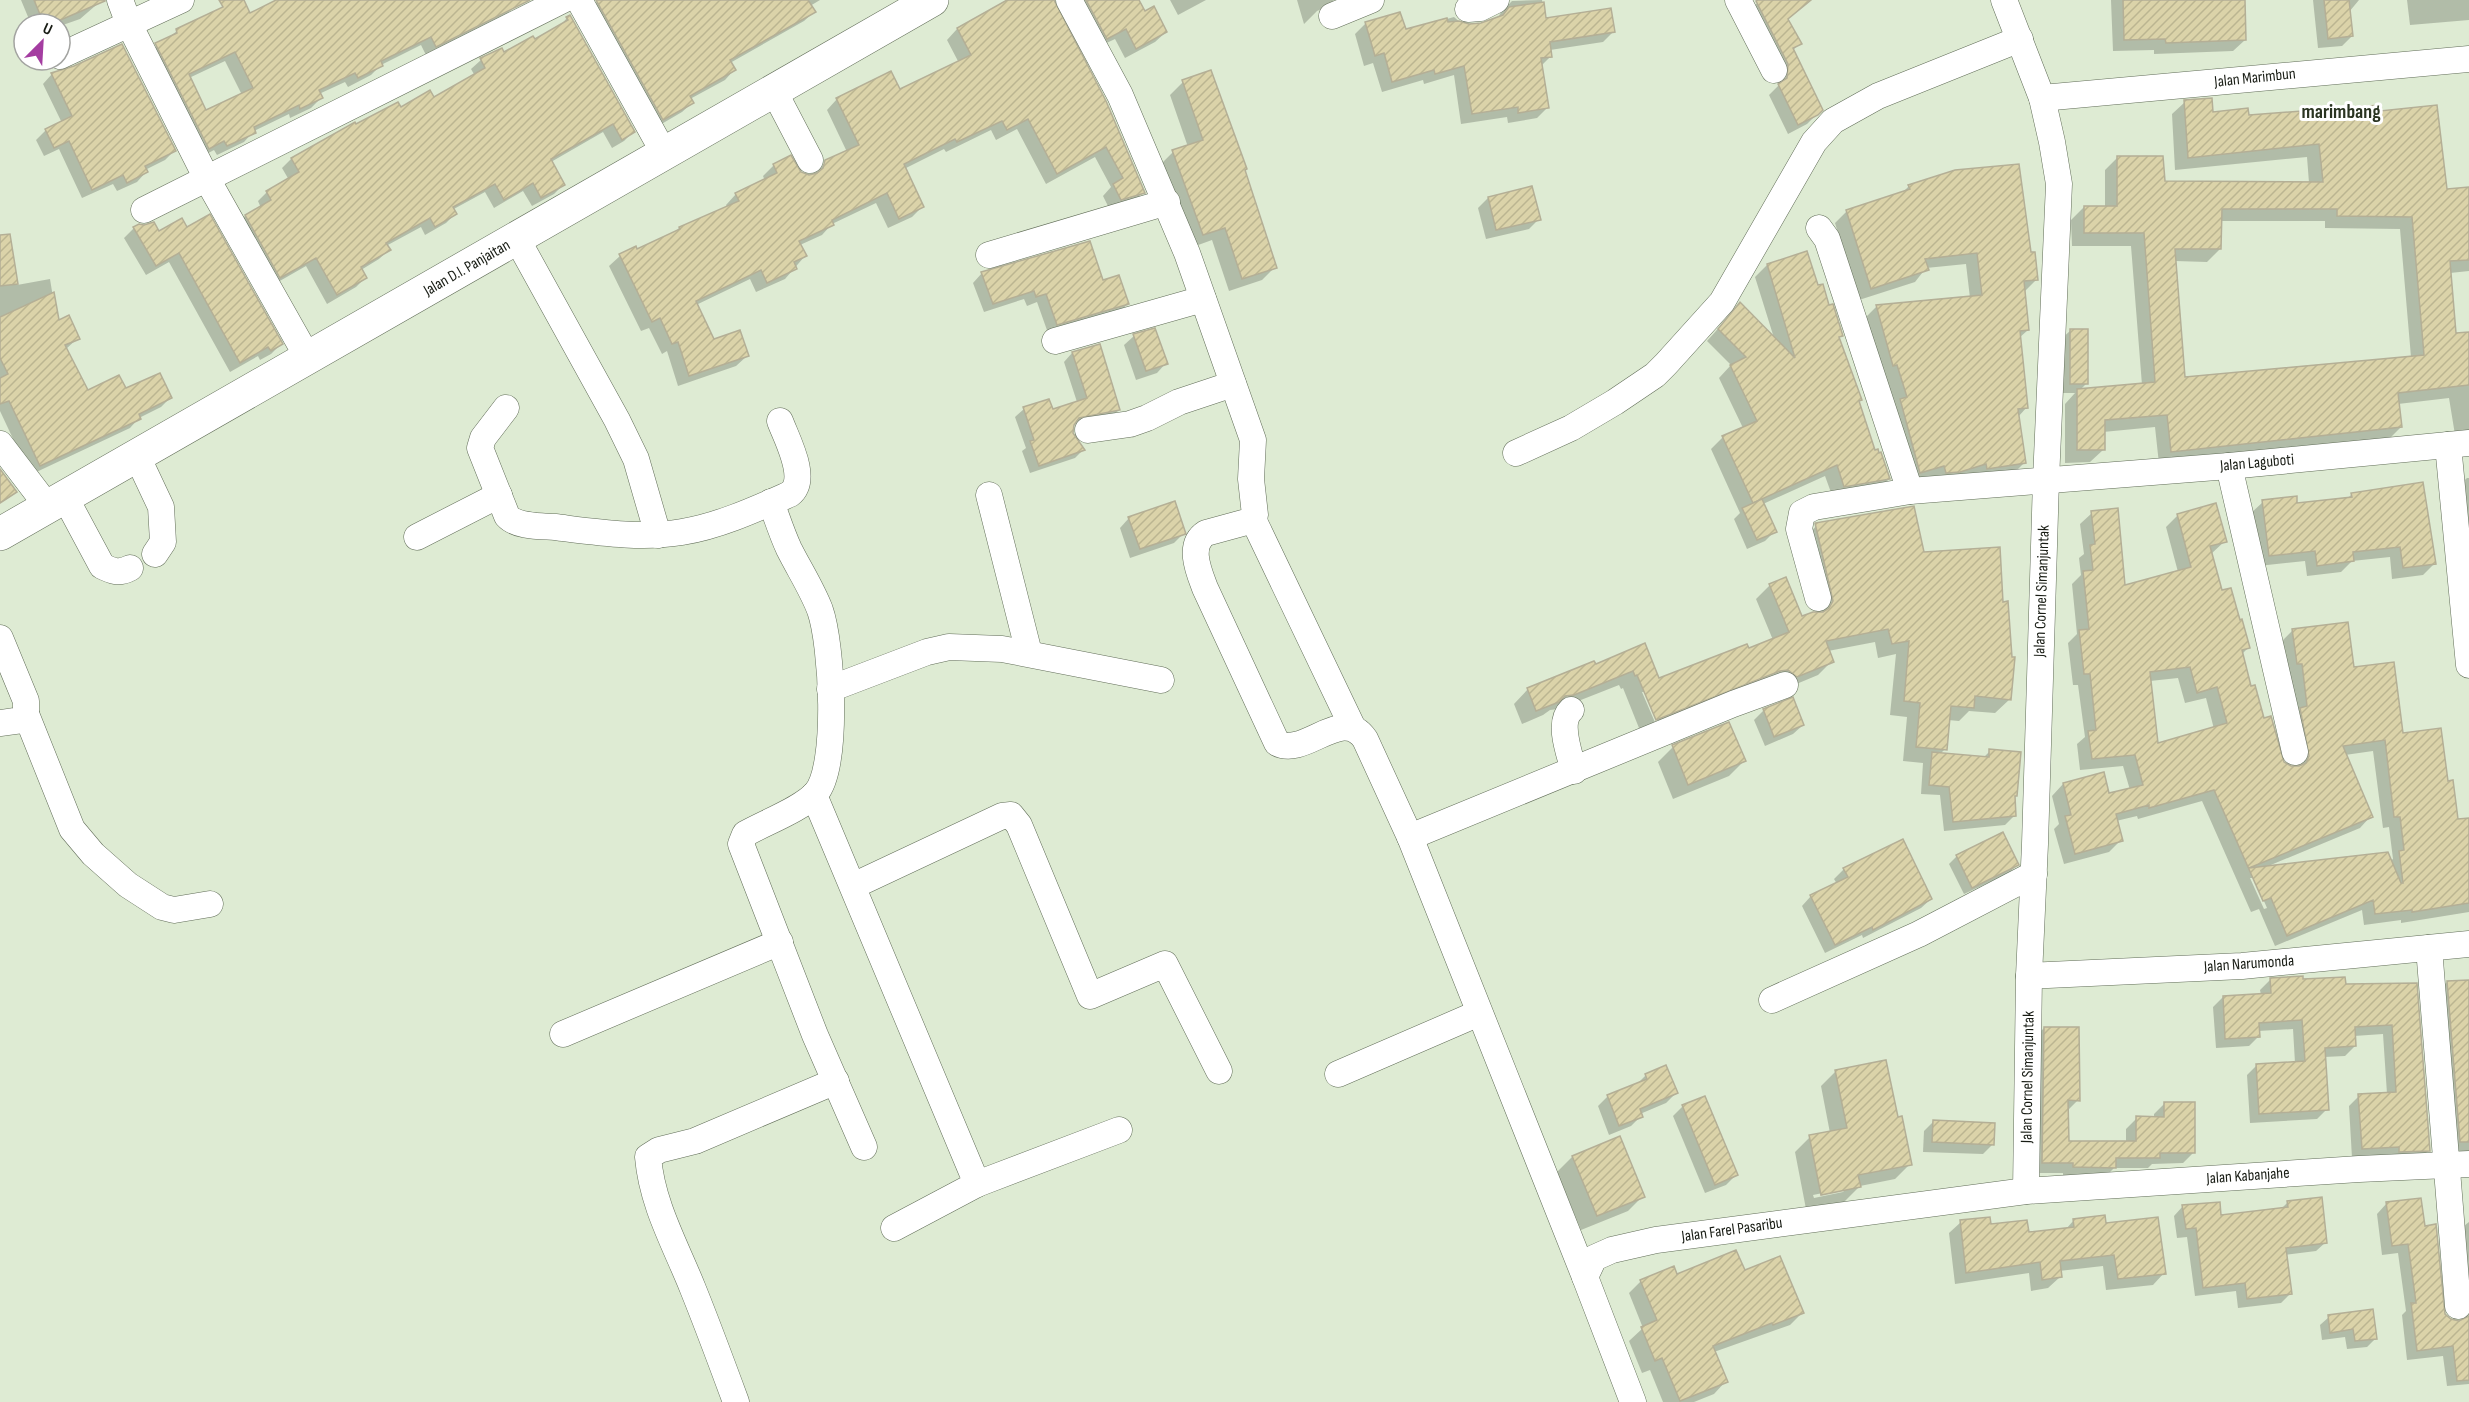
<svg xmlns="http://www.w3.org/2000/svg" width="2469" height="1402" viewBox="0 0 2469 1402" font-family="'Sofia Sans Condensed',sans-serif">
<defs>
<pattern id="building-hatch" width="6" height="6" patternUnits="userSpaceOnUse" patternTransform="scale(1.5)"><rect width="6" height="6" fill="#dbd3a9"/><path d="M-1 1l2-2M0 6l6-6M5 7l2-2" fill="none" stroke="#bbb591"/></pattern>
</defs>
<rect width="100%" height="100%" fill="#deebd3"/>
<g fill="#0003" fill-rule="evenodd">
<path d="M21,0h81l-22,19 -20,7v-2h-29z"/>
<path d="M234,0h9l7,15 30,-15h241l-15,15 -80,40 -5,-10 -40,20 -10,10 -23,12 -3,-5 -26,12 2,4 -10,10 -21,10 -1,-4 -35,17 -10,11 -27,13 -3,-5 -15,8 -52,-104 30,-23 39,-20zM225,61l17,34 -37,17 -16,-34z"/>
<path d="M599,0h221l-10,6 4,6 -10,9 -74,42 4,7 -9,10 -35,19 2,4 -10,9 -29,17 -66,-118z"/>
<path d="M1011,0h42l90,192 -10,11 -23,7 -7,-14 8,-9 -16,-30 -49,27 -29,-55 -21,11 -5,-10 -45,22 -2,-3 -40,20 18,38 -10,10 -24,11 -12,-25 -44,21 -10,11 -22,10 5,11 -20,23 -29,13 -6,-13 -54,26 17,36 34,15 -11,10 -58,20 -11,-35 -5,3 -13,-26 -8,3 -32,-65 11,-10 17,-5 37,-18 5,-5 48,-21 -1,-2 10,-11 29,-13 -2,-5 11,-11 36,12 4,-3 12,-12 21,-10 -20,-42 10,-11 62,-9 60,-27 -12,-23 10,-11z"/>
<path d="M1068,0h70l6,13 22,19 -11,10 -30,16 -10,-19 -19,9z"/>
<path d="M1170,0h36l-28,15z"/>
<path d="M1297,0h37l-6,6 -11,5 -13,13z"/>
<path d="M1542,0l3,19 68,13 -10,10 -53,8 1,6 -10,10 6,42 -10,10 -29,5 -1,-6 -46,7 -7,-49 -30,9 -1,-4 -41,12 -9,-29 -9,3 -9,-32 11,-11 38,8 50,-14 8,7h20l17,-8 2,-4 11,-11z"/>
<path d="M1761,0h16l23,44 -7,6 29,59 -15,15 -19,10 -19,-39 9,-9v-12l-31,-62z"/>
<path d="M2111,0h133l1,40 -12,11 -79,3v-4l-41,1z"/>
<path d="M2313,0h46l-10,12 3,24 -10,10 -24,2z"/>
<path d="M2407,0h62v20l-59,5z"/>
<path d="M567,18l66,114 -9,9 -12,7 -9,-16 -52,30 13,22 -10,10 -22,12 -9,-15 -29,17 -9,-16 -33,18 3,4 -9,9 -21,12 -4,-8 -35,19 3,4 -10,9 -18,11 4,8 -9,9 -29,17 -21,-38 -35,20 -35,-61 9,-9 16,-8 -3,-7 9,-9 22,-12 -7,-12 9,-9 63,-35 2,3 44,-18 33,-10 42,-23 -4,-7 10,-9 20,-10 3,4 30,-13 24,-13z"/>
<path d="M74,68l100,83 -9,9 -20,10 1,2 -9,10 -20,9 -4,-7 -31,14 -23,-49 -15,7 -8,-16 10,-10 16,-7 -19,-39 9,-10z"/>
<path d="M1183,82l60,89 32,96 -13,13 -33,11 -17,-51 -22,8 -30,-83 13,-13 15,-5 -18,-52z"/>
<path d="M2185,102l27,12 35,2 132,-3 66,77 24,-2v83l-19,2 5,62 14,-2v108h-13l-7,-43 -51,6 3,23 -13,13 -229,24 -4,-37 -52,5v18l-13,12 -25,1v-59l10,-11h-14l-1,-53 10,-9 17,52 -8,8 63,-6 -11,-139h-59l-1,-26 13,-13h21v-37l13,-13 45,26h146l-2,-26 -132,13 -3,-56zM2220,221h105v7l75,1 11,128 -227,21 -9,-117 32,1 13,-13z"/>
<path d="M1909,186l120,68 8,25 -12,12 3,39 -9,8 8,69 -9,10 6,46 -11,11 -105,10 -13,-78 -10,-31 -3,1 -17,-58 12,-12 93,-8 -4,-34 -40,4 -11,14 -56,18 -24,-77 12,-12 55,-18z"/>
<path d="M1531,187l8,32 -10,10 -43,10 -8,-31 10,-10z"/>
<path d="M134,228l24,5 123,111 -10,10 -11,6 -2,-4 -28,16 -61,-110 -23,13 -22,-37z"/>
<path d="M11,249l6,36 33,-6 7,43 21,16 -12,11 21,43 38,-2 45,8 -9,9 -22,11 -9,10 -100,47 -30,-64v-160z"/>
<path d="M1806,253l11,34 24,49 -3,3 22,61 -2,2 16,50 15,27 -12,12 -44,7 -8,-22 -62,28 12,27 -10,10 -18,8 -13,-30 6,-6 -29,-64 12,-12 20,-9 -24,-50 12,-13 -24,-24 33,-37 34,34 -19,-61 12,-12z"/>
<path d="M982,273l120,9 26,22 -10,9 -70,20 -11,-31 -10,4 -3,-7 -40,13 -11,-29z"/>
<path d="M1134,336l32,27 -9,10 -21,7 -12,-35z"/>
<path d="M1072,353l47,57 -9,8 -38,7v8l11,17 -8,8 -45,15 -8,-22 4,-3 -11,-31 9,-8 28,2 25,-9 -13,-40z"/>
<path d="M2467,478h2v60l-16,-47z"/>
<path d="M2352,494l82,70 -11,11 -31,4 -2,-22 -38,4 -11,11 -34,4 -2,-15 -47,5 -7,-53 12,-11 33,2 51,-5z"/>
<path d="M2092,513l32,73 54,-14 -12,-45 12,-12 47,26 -14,13 10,38 27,56 -7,7 9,33 29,69 10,11h9l-2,-53 -6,-40h-5l-4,-33 12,-12 59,39 50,65 45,49 10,38 12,-2v93l-68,11v-3l-37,5 -2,-15 -87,36 -16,-37 -8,3 -49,-111 -64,18 -1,-3 -21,5 5,19 -12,12 -45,12 -10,-35 5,-5 -7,-28 11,-12 45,11 22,-5 -7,-24 -43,4 -3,-26 8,-7 -7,-52h-5l-5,-42 9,-9 -5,-50 9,-9 -2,-17 5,-4 -4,-30zM2178,678l7,25 21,-5 8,31 -57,16 -7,-64zM2373,751l10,77 6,-1 4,32 -3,2 -124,6 94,-39 11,-12 -26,-61zM2250,878h4l13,30 -3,1z"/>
<path d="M1129,518l55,15 -10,10 -44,15 -10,-30z"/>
<path d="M1819,523l103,31 88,145 -15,14 -26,-2 -10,10 -11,-1 -3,29 -5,5 43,4 7,-7 26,45 -3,2 1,18 -9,9 -61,6 -4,-36 -19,-1 2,-31 -20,-2 4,-44 -17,-2 6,-61 -18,4 -3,-16 -47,9 4,10 -14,14 -36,15 -122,36 -14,-34h-4l15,35 -16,6 -18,-45 -2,1 -2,-4 -61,24 -8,1 -7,5 -21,9 -8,-20 14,-15 67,-23 49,-21 14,35 115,-40 -17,-41 14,-14 31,33 18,-4 -17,-73z"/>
<path d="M1764,710l39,15 -10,9 -28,12 -11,-26z"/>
<path d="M1729,724l15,37 -15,15 -56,23 -15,-37 15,-15z"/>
<path d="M1957,856l60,9 -8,8 -45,21 -15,-30z"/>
<path d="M1844,869l87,30 -10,9 -58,30 -1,-3 -37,18 -23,-47 9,-10 26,-12 -3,-5z"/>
<path d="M2270,980l74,6 71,-2 14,166 -10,10 -67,-2 -3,-52 10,-10 28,-2 -4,-60 -29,2 1,10 -10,10 -21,1 3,52 -10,10 -67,4 -3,-48 10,-10 38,-2 -2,-34 -35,2 1,5 -10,10 -33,2 -3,-41 10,-10 38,-2 -1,-5z"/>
<path d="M2469,981v171h-20l-13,-159 11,-11z"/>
<path d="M2044,1028l34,72 -11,11v32l59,-1v-13l11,-11h17v-4l11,-11 29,49 -11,11 -31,1 -4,4h-34l-10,10 -41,-1v-4h-31l1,-134z"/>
<path d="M1836,1071l60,48 14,45 -15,15 -35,7 -16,16 -38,7 -11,-57 15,-15 20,-4 -9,-47zM1847,1188l-4,4 -29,6 -1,-3z"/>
<path d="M1646,1075l30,18 -10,10 -26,11 1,2 -10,10 -22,9 -11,-29 10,-10 27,-10z"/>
<path d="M1683,1106l53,69 -10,10 -21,8 -32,-77z"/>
<path d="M1934,1121l58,24 -9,9 -60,-2 1,-21z"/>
<path d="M1619,1138l24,58 -15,15 -47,19 -24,-58 15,-15z"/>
<path d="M2288,1202l38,40 -10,9 -31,4 5,39 -9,9 -43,5 -2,-17 -41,5 -8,-59 -10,1 -3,-22 9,-10 37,10 61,-7z"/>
<path d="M2387,1203l37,24 18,81 8,13 11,1 2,-5 -7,-85 13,-10v162l-22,2 -4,-30 -36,4 -5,-45 4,-4 -8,-58 -16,2 -5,-41z"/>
<path d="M2074,1220l30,4 60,49 -11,12 -47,5 -3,-24 -44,5 1,6 -12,11 -17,3 -2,-18 -74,11 -6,-51 12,-11 66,11 39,-4z"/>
<path d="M1744,1272l58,41 -12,12 -76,27 12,29 -12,13 -20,8h-31l-13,-32 -8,3 -13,-32 14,-13 -14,-35 12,-12 35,-5z"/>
<path d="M2329,1317l47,21 -9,9 -20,2 -2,-12 -23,3 -2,-15z"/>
</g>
<g fill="url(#building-hatch)" stroke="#b4af96" stroke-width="1.5" fill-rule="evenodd">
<path d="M34,0h71v1l-54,23h-7z"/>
<path d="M219,0h25l6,13 26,-13h254l-94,47 -5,-10 -50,24 2,5 -25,12 -3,-5 -36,17 4,8 -23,11 -1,-4 -45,22 2,6 -29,13 -3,-5 -15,8 -54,-106 22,-10 -1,-4 47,-22zM235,52l18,36 -47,22 -17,-36z"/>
<path d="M596,0h212l8,12 -86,48 6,10 -46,26 4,7 -31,17z"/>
<path d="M1007,0h47l52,101 39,92 -24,7 -8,-16 10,-6 -17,-31 -49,27 -29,-55 -21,11 -5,-9 -45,21 -2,-3 -51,25 20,43 -25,12 -12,-26 -55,27 2,5 -35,16 8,15 -13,6 3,7 -30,14 -6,-13 -65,31 18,38 26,-9 9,26 -60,20 -11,-34 -6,2 -12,-26 -8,4 -33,-68 17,-8 1,3 43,-20 -1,-2 60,-26 -4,-8 42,-20 -4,-9 18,-9 10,17 8,3 8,-2 6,-5 2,-8 34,-15 -23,-47 55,-27 9,18 71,-34 -14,-27z"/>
<path d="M1086,0h53l6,11 9,-5 13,26 -31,17 -10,-20 -19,10z"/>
<path d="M1758,0h53l-23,19 14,25 -9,4 30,62 -5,5 -20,10 -20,-41 9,-6 1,-14 -32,-63z"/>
<path d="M2123,0h122l1,40 -80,3 -1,-4 -41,1z"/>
<path d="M2324,0h25l4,36 -25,3z"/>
<path d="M1544,2l2,16 65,-10 4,24 -65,10 2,15 -11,1 8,50 -31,5v-6l-46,7 -8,-48 -29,8 -1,-4 -42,12 -8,-29 -9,3 -10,-34 35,-10 6,17 41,-11 1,4 11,-1 10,3 12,-1 22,-8 6,-8z"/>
<path d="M570,15l65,117 -13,8 -9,-16 -62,35 14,26 -24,13 -8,-15 -29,17 -9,-16 -42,23 4,7 -22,13 -5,-9 -44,25 5,7 -30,17 6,11 -30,17 -21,-37 -36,20 -35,-63 26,-15 -5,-9 33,-19 -8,-14 64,-36 1,2 42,-22 3,5 29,-17 4,7 51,-29 -5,-10 22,-10 2,4 29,-16 2,3 33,-19 -2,-3z"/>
<path d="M122,44l54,107 -31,15 3,6 -21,11 -4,-8 -31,15 -23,-49 -15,7 -9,-19 27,-13 -21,-43 23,-7z"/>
<path d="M1211,70l36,99 -2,1 32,98 -35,11 -17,-51 -22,7 -31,-85 31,-10 -21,-60z"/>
<path d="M2212,98l1,14 35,-4 1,7 131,-10v6l57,-6 10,84 22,-2v73l-19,1 6,72 13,-1v53l-71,8 4,34 -231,25 -4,-37 -62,5v30h-28v-61l78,-7 -11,-149h-60v-27h33v-50h46l2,25 158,1 -4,-38 -131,14 -4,-58zM2222,209h115v7l75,1 12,138 -239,22 -10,-128h46z"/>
<path d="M2019,164l12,88h4l3,28 -14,1 5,49 -9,1 8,77 -10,1 8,54 -39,6 -1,-5 -26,8 -14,1 -2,-7 -24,7 -20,-74 7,-2 -10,-32 -4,1 -17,-61 106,-10 -5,-42 -52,6 4,11 -58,19 -25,-79 64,-21 -2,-4 47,-15z"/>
<path d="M1532,186l9,34 -45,10 -8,-33z"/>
<path d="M210,214l73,130 -12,7 -3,-4 -28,16 -61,-110 -23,13 -23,-39 6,-3 5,1 10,-3 5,9 23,-13 5,9z"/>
<path d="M10,234l8,50 -18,2v-51z"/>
<path d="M1090,241l13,39 16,-5 10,29 -72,21 -11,-31 -10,3 -2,-6 -41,13 -12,-32z"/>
<path d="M1807,251l11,34 5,-1 6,21 4,-1 10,32 -4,1 23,63 -3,1 16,49 3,-1 1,4 2,-1 9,27 -46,8 -7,-22 -84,38 -31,-67 35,-15 -27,-56 16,-8 -28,-28 22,-27 55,56 -28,-94z"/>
<path d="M54,292l5,28 10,-5 11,24 -15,6 23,45 31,-15 7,13 34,-15 12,25 -33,16 2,5 -101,47 -31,-65 -9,3v-26l8,-4 -8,-16v-41z"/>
<path d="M1155,328l13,36 -22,7 -13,-37z"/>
<rect x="2070" y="329" width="18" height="55"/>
<path d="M1100,344l20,66 -41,8 -5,7 -1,8 12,17 -46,16 -9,-25 4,-1 -11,-33 26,-8 4,10 34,-11 -15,-46z"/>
<path d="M0,469l17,23 -17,11z"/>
<path d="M2423,482l13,82 -33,4 -3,-21 -47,5 1,9 -37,5 -2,-15 -46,5 -7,-56 35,-4v7l55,-6 -1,-4z"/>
<path d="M1762,499l15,33 -20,8 -15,-32z"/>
<path d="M1175,501l11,33 -46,15 -12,-32z"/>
<path d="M2216,503l11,39 -17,4 12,44 9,-2 9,32 2,-1 8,29 -8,2 9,36 4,-1 9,33 7,-2 13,46 7,4h8l7,-3 3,-7 -9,-48 7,-2 -5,-42h-5l-5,-35 56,-7 6,45 40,-5 9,71 38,-5 7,53 5,-1 5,39 11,-1v85l-57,9v-2l-37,4 -2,-14 -86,36 -16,-38 -8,3 -49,-111 -65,18v-3l-33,9 7,27 -48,13 -10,-38 6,-1 -8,-32 41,-11 5,21 34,-8 -8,-30 -43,4 -4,-28 8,-1 -6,-56h-6l-5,-44 10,-1 -6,-58 10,-1 -3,-25 5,-1 -4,-33 27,-3 7,77 66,-18 -14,-53zM2190,667l7,26 20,-6 10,36 -69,20 -8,-71zM2385,740l9,77h6l4,33 -5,1 4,32h-2l-13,-31 -139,16 124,-51 -30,-71z"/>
<path d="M1914,506l10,46 76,-5 3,55 5,-1 4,56h3l-4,43 -36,-4 -1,12 -23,-2 -4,44 -31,-3 4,-44 -16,-2 5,-60 -17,3 -4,-15 -62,12 8,21 -37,15 -9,-7 -8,1 -124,49 -19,-45 -2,1 -2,-5 -59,24 -9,1 -6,6 -23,9 -9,-23 67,-27 2,3 49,-21 14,35 88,-34 2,4 40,-16 -20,-48 17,-7 16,39 11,-4h10l6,-4 4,-7 -18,-78z"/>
<path d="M1793,697l11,28 -30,12 -11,-28z"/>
<path d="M1729,722l17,39 -58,24 -16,-40z"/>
<path d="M1989,749l32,3 -4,44h-2l1,20 -63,6 -4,-35 -20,-2 3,-33 57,5z"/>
<path d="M2003,832l16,33 -47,23 -16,-33z"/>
<path d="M1903,839l29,60 -59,31 -1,-3 -37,18 -25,-50 38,-18 -5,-9z"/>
<path d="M2303,976v3l42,-2 1,7 71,-1 13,168 -31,1v-5l-37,2 -4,-55 38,-2 -4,-67 -37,2 1,19 -31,2 4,62 -70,4 -3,-50 49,-3 -3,-41 -43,3 1,14 -35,2 -2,-43 48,-3 -1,-15z"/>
<path d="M2469,980v162h-9l-13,-161z"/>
<path d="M2044,1027h35l1,74 -12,-1 1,41h67v-25l28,1v-15h31v51h-35v5h-44v10l-43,-1v-4h-31z"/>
<path d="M1886,1060l12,57 4,-1 10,49 -54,10 3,12 -40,8 -12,-60 38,-7 -12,-58z"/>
<path d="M1666,1065l12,28 -38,16 3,8 -24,9 -12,-31 40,-16 -2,-5z"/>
<path d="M1705,1096l33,79 -23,10 -33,-80z"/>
<path d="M1933,1120l62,3 -1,22 -62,-3z"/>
<path d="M1620,1136l25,61 -48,19 -25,-60z"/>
<path d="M2322,1197l5,46 -41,5 6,46 -45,5 -2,-16 -42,5 -7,-60 -10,1 -4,-24 38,-3 1,13 67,-8 -1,-6z"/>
<path d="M2421,1198l4,28 11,-2 9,90 6,5 8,2 10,-5v64l-12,1 -4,-35 -36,5 -6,-48h5l-8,-59 -16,2 -6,-44z"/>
<path d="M2105,1215l1,8 52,-6 8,57 -48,5 -4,-24 -54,6 2,16 -20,3 -2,-18 -74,11 -6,-53 30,-3 1,7 36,-4 2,12 45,-5 -1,-8z"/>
<path d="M1736,1250l9,20 35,-14 24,57 -31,12 -1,-2 -59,23 15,36 -48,19 -18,-43 -7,3 -14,-34 16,-7 -17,-40 34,-14 3,8z"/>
<path d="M2373,1309l4,30 -22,2 -2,-12 -23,4 -2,-18z"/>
</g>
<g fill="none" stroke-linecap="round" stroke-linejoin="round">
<defs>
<g id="minor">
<path d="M120,0l9,24 78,155 101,179"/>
<path d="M579,0l85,153"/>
<path d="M1069,0l51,95 67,158 66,187 -2,39 4,36 -5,6 -44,12c-19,12 -7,39 -1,55l72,155c28,15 65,-38 88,-4l45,98 175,440"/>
<path d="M1738,0l36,70"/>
<path d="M2004,0l38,98 10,44 7,42 -13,296 -11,364 -6,132 -3,215"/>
<path d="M1468,9l12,-1 16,-8"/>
<path d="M1332,16l39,-16"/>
<path d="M60,56l121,-56"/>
<path d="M774,91l36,69"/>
<path d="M2042,98l427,-39"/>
<path d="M144,210l419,-210"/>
<path d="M1819,228l8,11 83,252"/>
<path d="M517,239l100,181 19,39 22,76"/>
<path d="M989,255l178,-53"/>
<path d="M1055,341l148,-42"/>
<path d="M506,408l-23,30 -3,10 27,68c10,11 33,10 48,11 41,5 86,12 127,5 37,-6 74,-23 108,-38 19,-15 -3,-54 -10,-73"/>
<path d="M1088,430l42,-6 17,-6 32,-16 54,-18"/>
<path d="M0,444l48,63"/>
<path d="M2448,445l21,220"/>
<path d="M1516,453l55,-25 44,-26 40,-27 11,-11 56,-62 92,-160 19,-21 45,-25 142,-57"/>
<path d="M137,456l24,51 2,35 -8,12"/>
<path d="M2229,466l66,286"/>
<path d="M989,495l40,158"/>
<path d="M65,497l37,69c10,5 17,8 28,2"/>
<path d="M771,502c6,16 11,32 18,47 10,20 23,40 31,61 12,34 19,156 -4,183 -14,16 -52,30 -71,41l-4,10 74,191 49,112"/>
<path d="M1253,519l100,209"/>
<path d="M417,537l82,-42"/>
<path d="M1818,598l-19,-69 3,-16 12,-6 96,-16 319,-25 240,-23"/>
<path d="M0,638l26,63v13l-4,6 -22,3"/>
<path d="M830,689l97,-37 22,-5 53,2 159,31"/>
<path d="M1571,710c-14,13 -1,45 3,61"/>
<path d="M26,714l46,115 21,25 35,31 34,22 12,3 36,-6"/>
<path d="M814,795l163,389 -83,44"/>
<path d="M1410,837l323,-133 52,-19"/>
<path d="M853,886l149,-70 9,-1 8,10 71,171 75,-32 54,107"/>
<path d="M2429,948l29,358"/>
<path d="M2029,976l213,-10 227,-22"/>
<path d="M1772,1000l147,-66 115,-60"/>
<path d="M563,1034l217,-92"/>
<path d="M1338,1074l141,-61"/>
<path d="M977,1184l142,-54"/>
<path d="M736,1402c-14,-38 -28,-76 -43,-113 -17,-43 -41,-84 -45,-132l11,-7 36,-9 141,-60"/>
<path d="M1633,1402l-48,-125 9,-19 18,-8 44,-10 370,-49 333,-22 110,-5"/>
</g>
<path id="major" d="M0,534l932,-534"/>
</defs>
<use href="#minor" stroke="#616d58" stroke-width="27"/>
<use href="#major" stroke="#616d58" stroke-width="34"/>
<use href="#minor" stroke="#fff" stroke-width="26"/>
<use href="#major" stroke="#fff" stroke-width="33"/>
</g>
<g text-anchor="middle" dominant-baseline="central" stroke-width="6" stroke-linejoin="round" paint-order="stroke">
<g font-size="16" fill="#181c14" stroke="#fff">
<text transform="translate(2255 78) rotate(-6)">Jalan Marimbun</text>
<text transform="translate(467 268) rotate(-30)">Jalan D.I. Panjaitan</text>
<text transform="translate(2257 463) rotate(-5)">Jalan Laguboti</text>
<text transform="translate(2042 591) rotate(-88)">Jalan Cornel Simanjuntak</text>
<text transform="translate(2249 964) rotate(-4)">Jalan Narumonda</text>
<text transform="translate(2028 1077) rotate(-89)">Jalan Cornel Simanjuntak</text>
<text transform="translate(2248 1176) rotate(-4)">Jalan Kabanjahe</text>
<text transform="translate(1732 1230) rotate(-8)">Jalan Farel Pasaribu</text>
</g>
<g font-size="20" font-weight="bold" fill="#2a3421" stroke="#fff">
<text x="2341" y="112">marimbang</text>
</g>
</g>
<g transform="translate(42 42) rotate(24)"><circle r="28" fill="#ffffff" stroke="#a3a4a1" stroke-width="1.5"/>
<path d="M0-4.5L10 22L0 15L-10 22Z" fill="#a43da1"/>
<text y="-9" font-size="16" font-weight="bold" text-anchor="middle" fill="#181c14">U</text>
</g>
</svg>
